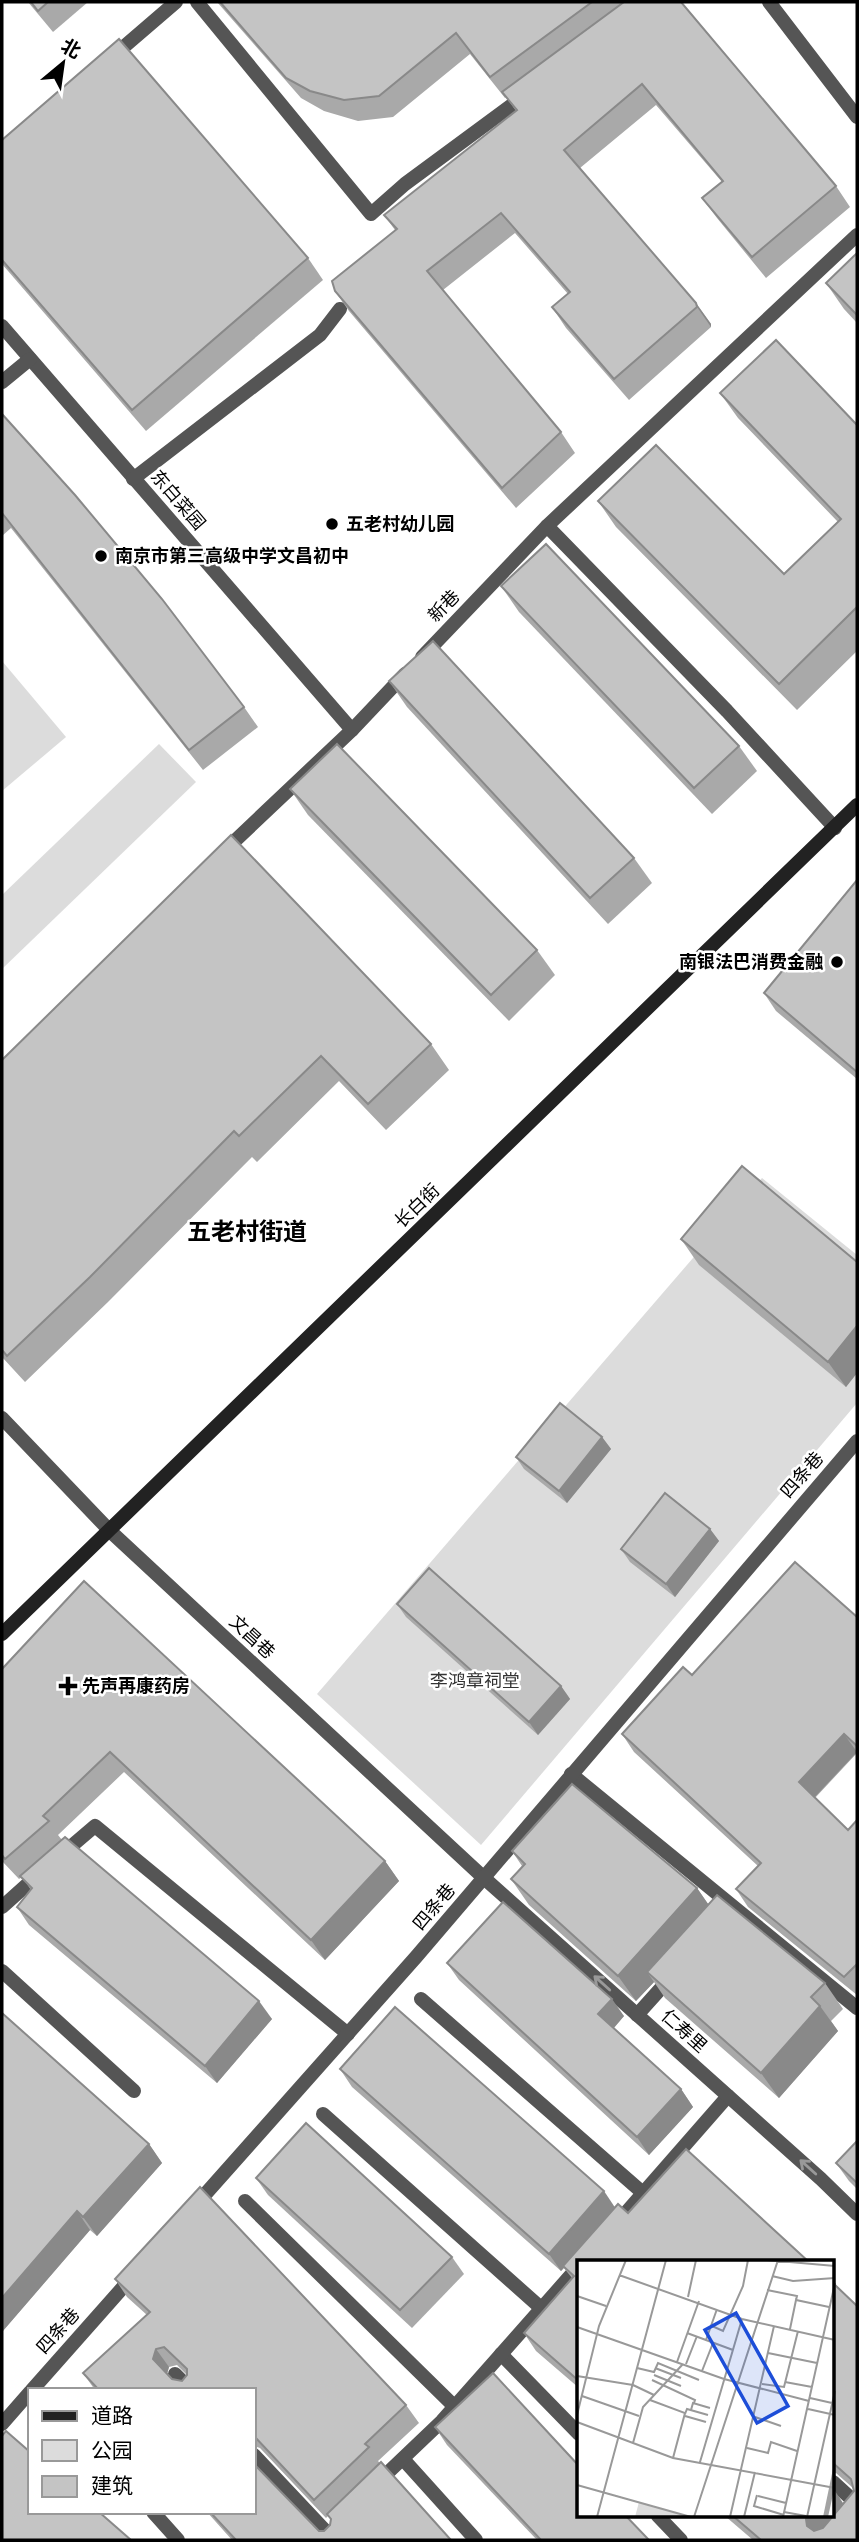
<svg xmlns="http://www.w3.org/2000/svg" width="859" height="2542" viewBox="0 0 859 2542" font-family="'Fira Sans Condensed','Noto Sans SC',sans-serif">
<rect width="100%" height="100%" fill="#fff"/>
<g fill="#dcdcdc">
<path d="M2,661l64,76 -64,54z"/>
<path d="M159,744l37,38 -194,187v-74z"/>
<path d="M762,1178l95,77v148l-376,442 -164,-151z"/>
</g>
<g fill="none" stroke-linecap="round" stroke-linejoin="round">
<g stroke="#555" stroke-width="14">
<path d="M61,1855l34,-29 253,208"/>
<path d="M2,1907l38,-34"/>
<path d="M2,1971l132,120"/>
<path d="M421,1999l222,194"/>
<path d="M323,2114l218,194"/>
<path d="M245,2201l210,206"/>
<path d="M616,2224l112,-128"/>
<path d="M501,2354l78,80"/>
<path d="M175,2374l16,16"/>
<path d="M254,2455l80,85"/>
<path d="M403,2459l73,81"/>
<path d="M378,2482l64,-61 137,-155"/>
<path d="M833,2482l24,22"/>
<path d="M658,2516l23,24"/>
</g>
<g stroke="#555" stroke-width="14">
<path d="M197,2l174,212 34,-30 122,-90"/>
<path d="M769,2l88,115"/>
<path d="M112,57l64,-55"/>
<path d="M2,326l350,404"/>
<path d="M2,382l28,-23"/>
<path d="M133,479l187,-144 20,-26"/>
<path d="M547,526l180,185 108,117"/>
<path d="M422,657l125,-131 310,-291"/>
<path d="M222,853l130,-123 53,-56"/>
<path d="M2,1418l108,113 374,347 337,301 36,35"/>
<path d="M571,1774l286,234"/>
<path d="M637,2015l35,-39"/>
<path d="M193,2208l223,-251 441,-516"/>
<path d="M32,2390l101,-114"/>
<path d="M2,2424l28,-32"/>
<path d="M153,2512l25,28"/>
</g>
<path stroke="#222" stroke-width="14" d="M2,1634l855,-829"/>
</g>
<g fill="#a9a9a9" fill-rule="evenodd">
<path d="M28,2h60l-35,30z"/>
<path d="M217,2h464l155,184 14,21 -84,71 -49,-60 -15,-20 20,-16 -66,-77 -76,63 116,135 15,21v3l-82,73 -63,-72 -14,-21 16,-13 -53,-61 -72,57 118,142 14,21 -59,55 -167,-197 -14,-20 60,-61 -11,-15 132,-104 -10,-14 -1,1 -35,-44 -77,63 -35,4 -34,-10 -23,-13z"/>
<path d="M2,140l306,118 15,22 -177,151 -144,-167z"/>
<path d="M857,253v70l-13,-14 -18,-26z"/>
<path d="M720,393l137,32v226l-60,59 -181,-183 -18,-26 186,73 54,-52 -100,-104z"/>
<path d="M2,414l242,293 14,20 -55,43 -192,-242 -9,8z"/>
<path d="M501,586l238,160 18,25 -45,43 -193,-202z"/>
<path d="M389,681l245,177 18,25 -44,41 -201,-217z"/>
<path d="M290,789l247,161 18,25 -46,46 -201,-206z"/>
<path d="M857,880v199l-81,-68 -12,-18z"/>
<path d="M431,1044l18,26 -63,60 -47,-49 -82,81 -5,-5 -144,145 -83,80 -23,-25v-297z"/>
<path d="M681,1239l176,23v111l-11,14 -147,-122z"/>
<path d="M602,1437l9,12 -44,54 -43,-34 -8,-12z"/>
<path d="M710,1529l9,12 -44,56 -45,-35 -9,-13z"/>
<path d="M397,1604l164,82 9,13 -32,36 -132,-118z"/>
<path d="M857,1617v136l-42,45 33,32 9,-10v175l-109,-88 -12,-18 22,-23 -124,-114 -12,-18 70,-59z"/>
<path d="M2,1669l383,192 14,20 -74,79 -201,-188 -66,63 4,5 210,179 -55,64 -188,-158 -12,-18 14,-17 -9,-13 -3,2 -17,-18z"/>
<path d="M512,1851l185,37 11,16 117,79 18,26 -12,12 7,10 -59,67 -114,-100 -11,-16 -18,19 -107,-96 -18,-26 11,-13z"/>
<path d="M447,1963l177,53 -10,12 67,61 12,18 -44,48 -190,-175z"/>
<path d="M2,2013l147,131 13,19 -65,73 -7,-6 -88,102z"/>
<path d="M340,2069l275,138 13,6 -49,49v126l-43,-37 -12,-18 48,-55 -8,-10 -3,3 -209,-184z"/>
<path d="M857,2141v48l-8,-8 -13,-18z"/>
<path d="M256,2178l196,79 12,17 -52,54 -144,-133z"/>
<path d="M115,2279l291,126 13,18 -41,38 73,79h-219l-25,-28h47l65,19h5l6,-6 1,-6 -3,-3 -2,2 -66,-70 -6,-2v-56h-159l-12,-17 64,-58 -20,-18zM177,2365l10,10 -5,6 -10,-2 -5,-5 2,-7z"/>
<path d="M833,2283l24,23v234h-104l-28,-24h108l21,-25 -1,-3 -17,-15 -3,1z"/>
<path d="M435,2427l214,113h-112l-90,-95z"/>
</g>
<g fill="#898989">
<path d="M696,303l15,21v3l-14,-20z"/>
<path d="M857,1326v47l-11,14 -18,-25z"/>
<path d="M602,1437l9,12 -44,54 -8,-12z"/>
<path d="M710,1529l9,12 -44,56 -9,-13z"/>
<path d="M561,1686l9,13 -32,36 -9,-13z"/>
<path d="M844,1734l13,18 -45,48 -13,-18z"/>
<path d="M385,1861l14,20 -74,79 -14,-20z"/>
<path d="M697,1888l18,26 -68,58 7,10 -18,19 -18,-25z"/>
<path d="M612,1999l12,17 -13,15 -13,-17z"/>
<path d="M259,2001l13,18 -55,64 -12,-17z"/>
<path d="M820,2006l18,25 -59,67 -18,-25z"/>
<path d="M681,2089l12,18 -44,48 -12,-18z"/>
<path d="M149,2144l13,19 -65,73 -14,-19z"/>
<path d="M604,2191l12,18 -55,62 -12,-17z"/>
<path d="M77,2211l13,19 -88,102v-34z"/>
<path d="M156,2349l13,18 -3,10 -13,-18z"/>
<path d="M833,2488l12,18 -26,31 -12,-11 -1,-7 3,-3h24z"/>
</g>
<g fill="#c4c4c4" stroke="#898989" stroke-width="2" fill-rule="evenodd">
<path d="M31,2h17l-10,9z"/>
<path d="M220,2h372l-102,75 -34,-44 -77,63 -35,4 -34,-9 -24,-13z"/>
<path d="M624,2h57l155,184 -84,71 -50,-59 21,-17 -81,-97 -78,66 132,153 1,4 -83,72 -62,-72 18,-15 -69,-79 -74,58 134,161 -59,56 -167,-197 -3,-10 65,-52 -13,-14 133,-105 -15,-18z"/>
<path d="M119,39l189,219 -176,152 -130,-150v-120z"/>
<path d="M857,253v62l-31,-32z"/>
<path d="M776,340l81,85v182l-78,77 -181,-183 58,-56 128,129 57,-55 -121,-126z"/>
<path d="M2,414l73,81 87,104 82,108 -55,43 -187,-237z"/>
<path d="M546,544l193,202 -45,42 -193,-202z"/>
<path d="M433,641l201,217 -44,40 -201,-217z"/>
<path d="M337,744l200,206 -46,45 -201,-206z"/>
<path d="M231,835l200,209 -63,60 -47,-48 -82,80 -5,-5 -144,146 -83,79 -5,-6v-290z"/>
<path d="M857,880v192l-93,-79z"/>
<path d="M742,1166l115,96v64l-29,36 -147,-123z"/>
<path d="M560,1403l42,34 -43,54 -43,-34z"/>
<path d="M665,1493l45,36 -44,55 -45,-35z"/>
<path d="M795,1562l62,55v129l-13,-12 -45,48 49,48 9,-10v144l-13,13 -108,-88 25,-26 -139,-129 61,-67 9,8z"/>
<path d="M429,1568l132,118 -32,36 -132,-118z"/>
<path d="M84,1581l301,280 -74,79 -201,-188 -67,64 6,5 -44,38 -3,-4v-186z"/>
<path d="M572,1784l125,104 -79,88 -107,-97 14,-15 -13,-13z"/>
<path d="M65,1837l194,164 -54,65 -188,-159 15,-19 -12,-12z"/>
<path d="M717,1895l108,88 -14,14 9,9 -59,67 -114,-101z"/>
<path d="M503,1902l109,97 -14,15 83,75 -44,48 -190,-174z"/>
<path d="M395,2007l209,184 -55,63 -209,-185z"/>
<path d="M2,2013l147,131 -66,73 -6,-6 -75,87z"/>
<path d="M306,2123l146,134 -52,53 -144,-132z"/>
<path d="M857,2141v42l-21,-20z"/>
<path d="M686,2149l123,113h-230v119l-55,-48 50,-57 -11,-10 55,-62 10,9z"/>
<path d="M200,2187l206,218 -41,39 4,3 -55,53 -60,-64v-46h-155l-16,-17 67,-61 -35,-33zM164,2347l23,22v6l-5,6 -10,-2 -19,-20 3,-10z"/>
<path d="M833,2283l24,23v234h-96l-28,-24h76l-3,3 1,7 7,5 9,-3 31,-37 -3,-12 -18,-16z"/>
<path d="M493,2373l86,93v50h47l23,24h-108l-106,-113z"/>
<path d="M6,2431l24,21v60h69l32,28h-129v-104z"/>
<path d="M381,2462l70,78h-215l-26,-28h44v-48l65,67h5l6,-6 1,-6 -4,-5z"/>
</g>
<defs><path id="oneway-shaft" d="M-6 0H5M1.5-3L5.5 0L1.5 3" fill="none" stroke-width="1.6" stroke-linecap="round" stroke-linejoin="round" transform="scale(1.75)"/></defs>
<g stroke="#999">
<use href="#oneway-shaft" transform="translate(602 1983) rotate(-138)"/>
<use href="#oneway-shaft" transform="translate(808 2167) rotate(-138)"/>
</g>
<g fill="#000" stroke="#fff" stroke-width="2.5">
<circle cx="332" cy="524" r="7"/>
<circle cx="101" cy="556" r="7"/>
<circle cx="837" cy="962" r="7"/>
<path d="M64.5 1675.5h7v7h7v7h-7v7h-7v-7h-7v-7h7z"/>
</g>
<g text-anchor="middle" dominant-baseline="central" stroke-width="5" stroke-linejoin="round" paint-order="stroke">
<g font-size="18" fill="#000" stroke="#fff">
<text transform="translate(178 500) rotate(49)">东白菜园</text>
<text transform="translate(444 606) rotate(-46)">新巷</text>
<text transform="translate(417 1206) rotate(-44)">长白街</text>
<text transform="translate(802 1475) rotate(-49)">四条巷</text>
<text transform="translate(252 1637) rotate(43)">文昌巷</text>
<text transform="translate(434 1907) rotate(-50)">四条巷</text>
<text transform="translate(684 2031) rotate(42)">仁寿里</text>
<text transform="translate(58 2331) rotate(-48)">四条巷</text>
</g>
<g font-size="18" font-weight="bold" fill="#000" stroke="#fff" text-anchor="start">
<text x="346" y="524">五老村幼儿园</text>
<text x="115" y="556">南京市第三高级中学文昌初中</text>
<text x="823" y="962" text-anchor="end">南银法巴消费金融</text>
<text x="82" y="1686">先声再康药房</text>
</g>
<g font-size="18" fill="#333" stroke="#fff">
<text x="475" y="1681">李鸿章祠堂</text>
</g>
<g font-size="24" font-weight="bold" fill="#000" stroke="#fff">
<text x="247" y="1232">五老村街道</text>
</g>
</g>
<g transform="translate(577 2260)">
<rect width="257" height="257" fill="#fff"/>
<path d="M62,242l52,15h-56z" fill="#dcdcdc"/>
<path d="M257,204v26l-6,27h-5z" fill="#a3a3a3"/>
<path fill="none" stroke="#999" stroke-width="2" d="M190,0l68,6M42,15l123,44 93,21M195,16l21,5 42,-3M190,30l30,6 -1,4M0,36l29,10M111,37l8,-37M135,66l11,5 20,-45 5,-26M0,67l147,52 85,22M213,69l6,-29 33,7M110,73l46,17M129,80l11,-31M191,93l49,10M100,102l22,-61M109,104l11,-28M60,108l17,4 4,-9 41,17M78,108l26,10M125,111l11,-28M77,115l27,11M0,116l56,9M75,120l43,20 -1,3M208,122l27,5M185,124l22,3 14,-56M56,125l21,10M5,136l57,20M233,138l22,5M73,140l35,13 -12,45M231,149l27,6M114,150l2,-7 17,5M108,154l2,-5 21,6M0,155l22,-89 27,-66M108,156l21,6M178,157l26,9M0,162l96,36 162,30M56,183l10,-36 40,-43M170,188l21,5 3,-11 26,9M123,202l42,-143M0,225l114,32M180,235l-3,11 30,9M181,236l28,7M207,252l22,4M20,257l69,-257M117,257l84,-257M153,257l44,-191M167,257l11,-45M206,257l52,-234M230,257l28,-126"/>
<path fill="#1d4ed8" fill-opacity="0.15" stroke="#1d4ed8" stroke-width="3.5" d="M159,53l52,93 -31,17 -52,-93z"/>
<rect width="257" height="257" fill="none" stroke="#000" stroke-width="3.5"/>
</g>
<rect width="859" height="2542" fill="none" stroke="#000000" stroke-width="7"/>
<rect x="28" y="2388" width="228" height="126" fill="#ffffff" stroke="#999999" stroke-width="2"/>
<rect x="42" y="2411" width="35" height="10" fill="#222222" stroke="#999999" stroke-width="2"/>
<text x="91" y="2423" font-size="21" fill="#000000">道路</text>
<rect x="42" y="2440" width="35" height="21" fill="#dcdcdc" stroke="#999999" stroke-width="2"/>
<text x="91" y="2458" font-size="21" fill="#000000">公园</text>
<rect x="42" y="2476" width="35" height="21" fill="#c4c4c4" stroke="#999999" stroke-width="2"/>
<text x="91" y="2493" font-size="21" fill="#000000">建筑</text>
<g transform="translate(63 63) rotate(29)" stroke="#ffffff" stroke-width="5" paint-order="stroke">
<path d="M0-5L12 26L0 18L-12 26Z" fill="#000000"/>
<text y="-10" font-size="19" font-weight="bold" text-anchor="middle" fill="#000000">北</text>
</g>
</svg>
